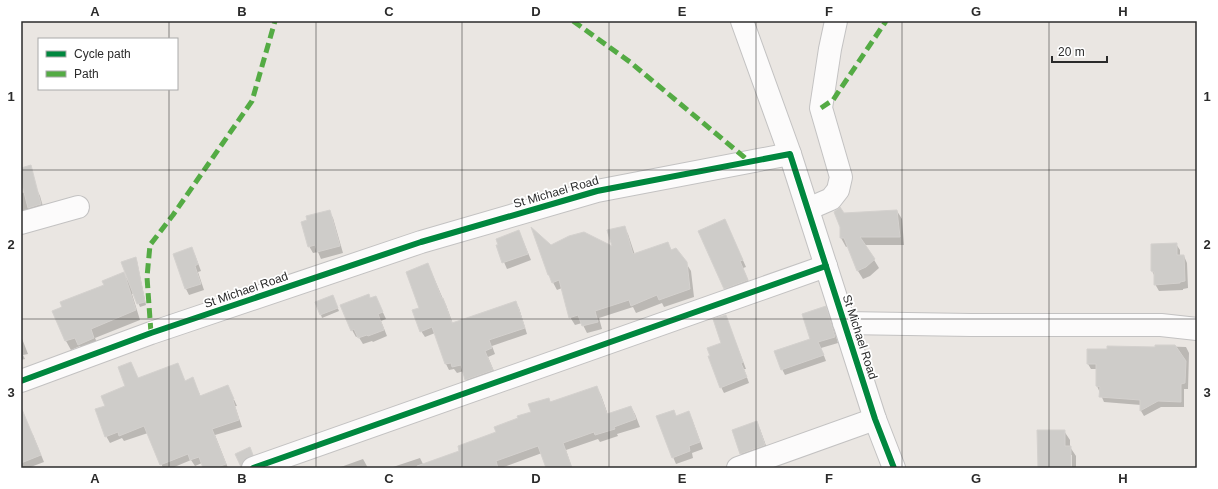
<svg xmlns="http://www.w3.org/2000/svg" width="1218" height="489" viewBox="0 0 1218 489" font-family="Arial,sans-serif">
<rect width="100%" height="100%" fill="#eae6e2"/>
<g fill="#0003">
<path d="M37,190l3,6 4,14 -23,7v-24z"/>
<path d="M329,211l4,7 10,35 -22,6 -3,-7 -5,1 -4,-7z"/>
<path d="M897,211l5,8 2,26h-39l14,23 -9,8 -7,3 -5,-8 -10,-25 -2,1 -5,-9v-11l2,-13z"/>
<path d="M725,220l21,47 -3,1 8,19 -23,8 -3,-7z"/>
<path d="M624,227l4,7 7,21 33,-11 4,7 14,12 5,8 3,26 -30,10 -2,-4 -26,10 -3,-6 -34,11 3,11 -15,4 -5,-10 -7,2 -5,-8 -8,-29 -5,2 -8,-15 2,-29 63,2z"/>
<path d="M519,231l12,29 -24,9 -10,-23z"/>
<path d="M1176,244l4,6v6h4l3,7 1,25 -5,1v1l-24,1 -4,-7v-7l-3,-6z"/>
<path d="M191,248l4,7 6,16 -3,1 6,18 -15,5 -3,-6 -12,-35z"/>
<path d="M135,258l2,3 9,44 -6,2 -6,-14 -2,1 8,26 -45,18 4,9 -15,6 -4,-7 -9,4 -5,-9 -12,-30 52,-26 18,-12 4,8 1,-1z"/>
<path d="M428,265l3,6 12,28 3,6 7,19 62,-22 4,6 8,26 -35,12 3,8 -7,3 8,19 -26,9 -4,-6 -2,-8 -7,2 -3,-4 -5,1 -3,-6 -11,-31 -10,4 -4,-6 -1,-23z"/>
<path d="M334,299l5,12 -17,7 -1,-3z"/>
<path d="M371,299l8,5 7,15 -5,2 6,15 -14,6 -1,-1 -9,3 -5,-8 -2,1 -4,-7z"/>
<path d="M825,307l4,7 9,29 -17,5 5,13 -41,14 -3,-6 29,-29z"/>
<path d="M725,316l3,6 18,47h-2l5,14 -25,10 -3,-6 2,-44z"/>
<path d="M21,336l7,18 -5,1 2,4 -4,1z"/>
<path d="M1156,346l30,1 3,6 -1,36h-4v18h-23l-17,9 -3,-5v-6l-37,-3 -7,-16v-17h-6l-3,-5 68,-16z"/>
<path d="M131,364l7,15 40,-15 7,18 8,-3 8,18 30,-4 6,13h-2l7,21 -27,8 13,33h-24l-2,-5 -7,3 -4,-6 -19,8h-9l-15,-35 -24,8 -2,-3 -12,5 -4,-7v-30l21,-19z"/>
<path d="M597,388l4,7 7,20 23,-8 4,7 5,13 -23,7 1,2 -18,6 -2,-3 -32,11 6,18h-25l-5,-15 -41,15h-111l30,-10 3,6 38,-13 36,-18 35,-20 17,-14 2,4z"/>
<path d="M673,411l4,6 11,-4 4,6 11,30 -11,4 1,5 -17,6 -3,-7z"/>
<path d="M756,423l4,6 8,22 -23,9 -4,-7z"/>
<path d="M29,429l4,6 11,27 -16,6h-7v-37z"/>
<path d="M1064,431l6,9v7l6,9v12h-4v-13h-2v13h-31z"/>
<path d="M251,451l3,7 -11,10 -7,-14z"/>
<path d="M363,459l5,9h-30z"/>
</g>
<g fill="#ceccc9" stroke="#d4d1ce">
<path d="M31,165l10,39 -13,4 -7,-27v-13z"/>
<path d="M840,207l4,6 53,-3 3,27h-40l15,22 -9,8 -9,4 -13,-33h-4v-11l-6,-15z"/>
<path d="M330,210l10,36 -23,6 -2,-7 -7,2 -7,-25 6,-2 -1,-4z"/>
<path d="M725,219l18,41 -3,1 8,19 -24,9 -26,-58z"/>
<path d="M625,226l8,28 35,-12 3,8 5,-2 11,14 3,27 -31,11 -2,-5 -26,11 -2,-6 -34,11 3,11 -16,4 -4,-11 -9,3 -10,-38 -7,3 -3,-8h-1l-17,-48 20,18 18,-9 15,-4 28,14 -5,-16z"/>
<path d="M519,230l9,24 -26,9 -6,-18h2l-2,-6z"/>
<path d="M1177,243v12h7l1,26 -5,1v1l-26,2v-13l-3,-1v-27z"/>
<path d="M192,247l6,17 -3,2 6,18 -16,5 -12,-35z"/>
<path d="M136,257l9,45 -8,2 -16,-42z"/>
<path d="M428,263l14,36 1,-1 9,25 64,-22 9,27 -36,12 3,8 -7,3 8,19 -28,10 -4,-15 -9,2 -1,-4 -6,1 -13,-37 -12,5 -8,-22 7,-2 -13,-36z"/>
<path d="M124,272l12,38 -45,19 3,9 -16,7 -3,-7 -10,3 -13,-30 10,-4 -2,-5 44,-17 -2,-4z"/>
<path d="M369,294l1,4 6,-2 7,16 -5,2 6,16 -16,6 -1,-1 -9,3 -4,-9 -3,2 -11,-26z"/>
<path d="M333,295l5,13 -18,7 -5,-13z"/>
<path d="M826,306l9,31 -17,5 6,13 -43,15 -7,-19 36,-12 -8,-25z"/>
<path d="M726,315l17,47 -2,1 6,14 -27,11 -12,-32h2l-3,-8 14,-5 -8,-24z"/>
<path d="M1155,345h20l11,16 -1,22 -4,1v18l-23,-1 -18,10v-11l-41,-3 1,-10 -4,-1v-22h-9v-15h20v-3l48,1z"/>
<path d="M131,362l7,16 40,-15 7,18 8,-4 7,19 28,-11 6,14 -1,1 6,20 -27,9 14,35 -11,4h-12l-4,-11 -9,3 -2,-6 -28,11 -16,-39 -25,10 -1,-4 -13,5 -10,-28 10,-3 -4,-10 24,-10 -7,-19z"/>
<path d="M597,386l10,28 24,-8 5,13 -22,8 1,2 -20,6 -1,-3 -31,11 9,25h-26l-8,-22 -42,15 2,7h-81v-2l42,-15 -1,-5 38,-14 -2,-5 24,-9 -1,-2 14,-4 -3,-8 21,-6 1,4z"/>
<path d="M21,407l20,48 -20,8z"/>
<path d="M674,410l2,6 13,-5 11,31 -11,4 1,5 -18,7 -16,-42z"/>
<path d="M757,421l8,24 -25,9 -8,-24z"/>
<path d="M1037,430h28v16h6v22h-33z"/>
<path d="M250,447l3,8 -9,5 -3,7 -6,-13z"/>
</g>
<g fill="none" stroke-linecap="round" stroke-linejoin="round">
<defs>
<g id="street">
<path d="M742,21l48,133"/>
<path d="M808,209l23,-10 7,-9 3,-13 -20,-69 9,-59 6,-28"/>
<path d="M21,223l57,-16"/>
<path d="M844,323l127,2h190l36,4"/>
<path d="M21,381l130,-48 270,-91 176,-51 193,-37 85,265 19,49"/>
<path d="M253,468l573,-202"/>
<path d="M738,468l137,-49"/>
</g>
</defs>
<use href="#street" stroke="#c3c2c2" stroke-width="24"/>
<use href="#street" stroke="#fcfbfb" stroke-width="22"/>
<g stroke="#54ab44" stroke-width="5" stroke-dasharray="10 5" stroke-linecap="butt">
<path d="M573,21l57,41 120,100"/>
<path d="M821,108l12,-8 53,-79"/>
<path d="M151,333l-4,-56 3,-32 23,-30 79,-114 23,-80"/>
</g>
<defs>
<g id="cycleway">
<path d="M21,381l130,-48 270,-91 176,-51 193,-37 85,265 19,49"/>
<path d="M253,468l573,-202"/>
</g>
</defs>
<use href="#cycleway" stroke="#fff" stroke-width="8"/>
<use href="#cycleway" stroke="#00873e" stroke-width="6"/>
</g>
<path fill="none" stroke="#2b2b2b" stroke-width="1" stroke-opacity="0.55" d="M169,21v18M316,21v447M462,21v447M609,21v447M756,21v447M902,21v447M1049,21v447M169,89v379M21,170h1176M21,319h1176"/>
<g text-anchor="middle" dominant-baseline="central" stroke-width="3.5" stroke-linejoin="round" paint-order="stroke">
<g font-size="12" fill="#2b2b2b" stroke="#fff">
<text transform="translate(556 192) rotate(-16)">St Michael Road</text>
<text transform="translate(246 290) rotate(-19)">St Michael Road</text>
<text transform="translate(860 337) rotate(72)">St Michael Road</text>
</g>
</g>
<rect width="1218" height="489" fill="none" stroke="#ffffff" stroke-width="44"/>
<rect x="38" y="38" width="140" height="52" fill="#ffffff" stroke="#aaaaaa"/>
<rect x="46" y="51" width="20" height="6" fill="#00873e" stroke="#aaaaaa"/>
<text x="74" y="58" font-size="12" fill="#2b2b2b">Cycle path</text>
<rect x="46" y="71" width="20" height="6" fill="#54ab44" stroke="#aaaaaa"/>
<text x="74" y="78" font-size="12" fill="#2b2b2b">Path</text>
<path d="M1052 56v6h55v-6" fill="none" stroke="#2b2b2b" stroke-width="2"/>
<text x="1058" y="56" font-size="12" fill="#2b2b2b" stroke="#ffffff" stroke-width="3" paint-order="stroke">20 m</text>
<rect x="22" y="22" width="1174" height="445" fill="none" stroke="#2b2b2b" stroke-width="1.5"/>
<g font-size="13" text-anchor="middle" font-weight="bold" fill="#2b2b2b">
<text x="95" y="16">A</text>
<text x="242" y="16">B</text>
<text x="389" y="16">C</text>
<text x="536" y="16">D</text>
<text x="682" y="16">E</text>
<text x="829" y="16">F</text>
<text x="976" y="16">G</text>
<text x="1123" y="16">H</text>
<text x="11" y="101">1</text>
<text x="1207" y="101">1</text>
<text x="11" y="249">2</text>
<text x="1207" y="249">2</text>
<text x="11" y="397">3</text>
<text x="1207" y="397">3</text>
<text x="95" y="483">A</text>
<text x="242" y="483">B</text>
<text x="389" y="483">C</text>
<text x="536" y="483">D</text>
<text x="682" y="483">E</text>
<text x="829" y="483">F</text>
<text x="976" y="483">G</text>
<text x="1123" y="483">H</text>
</g>
</svg>
